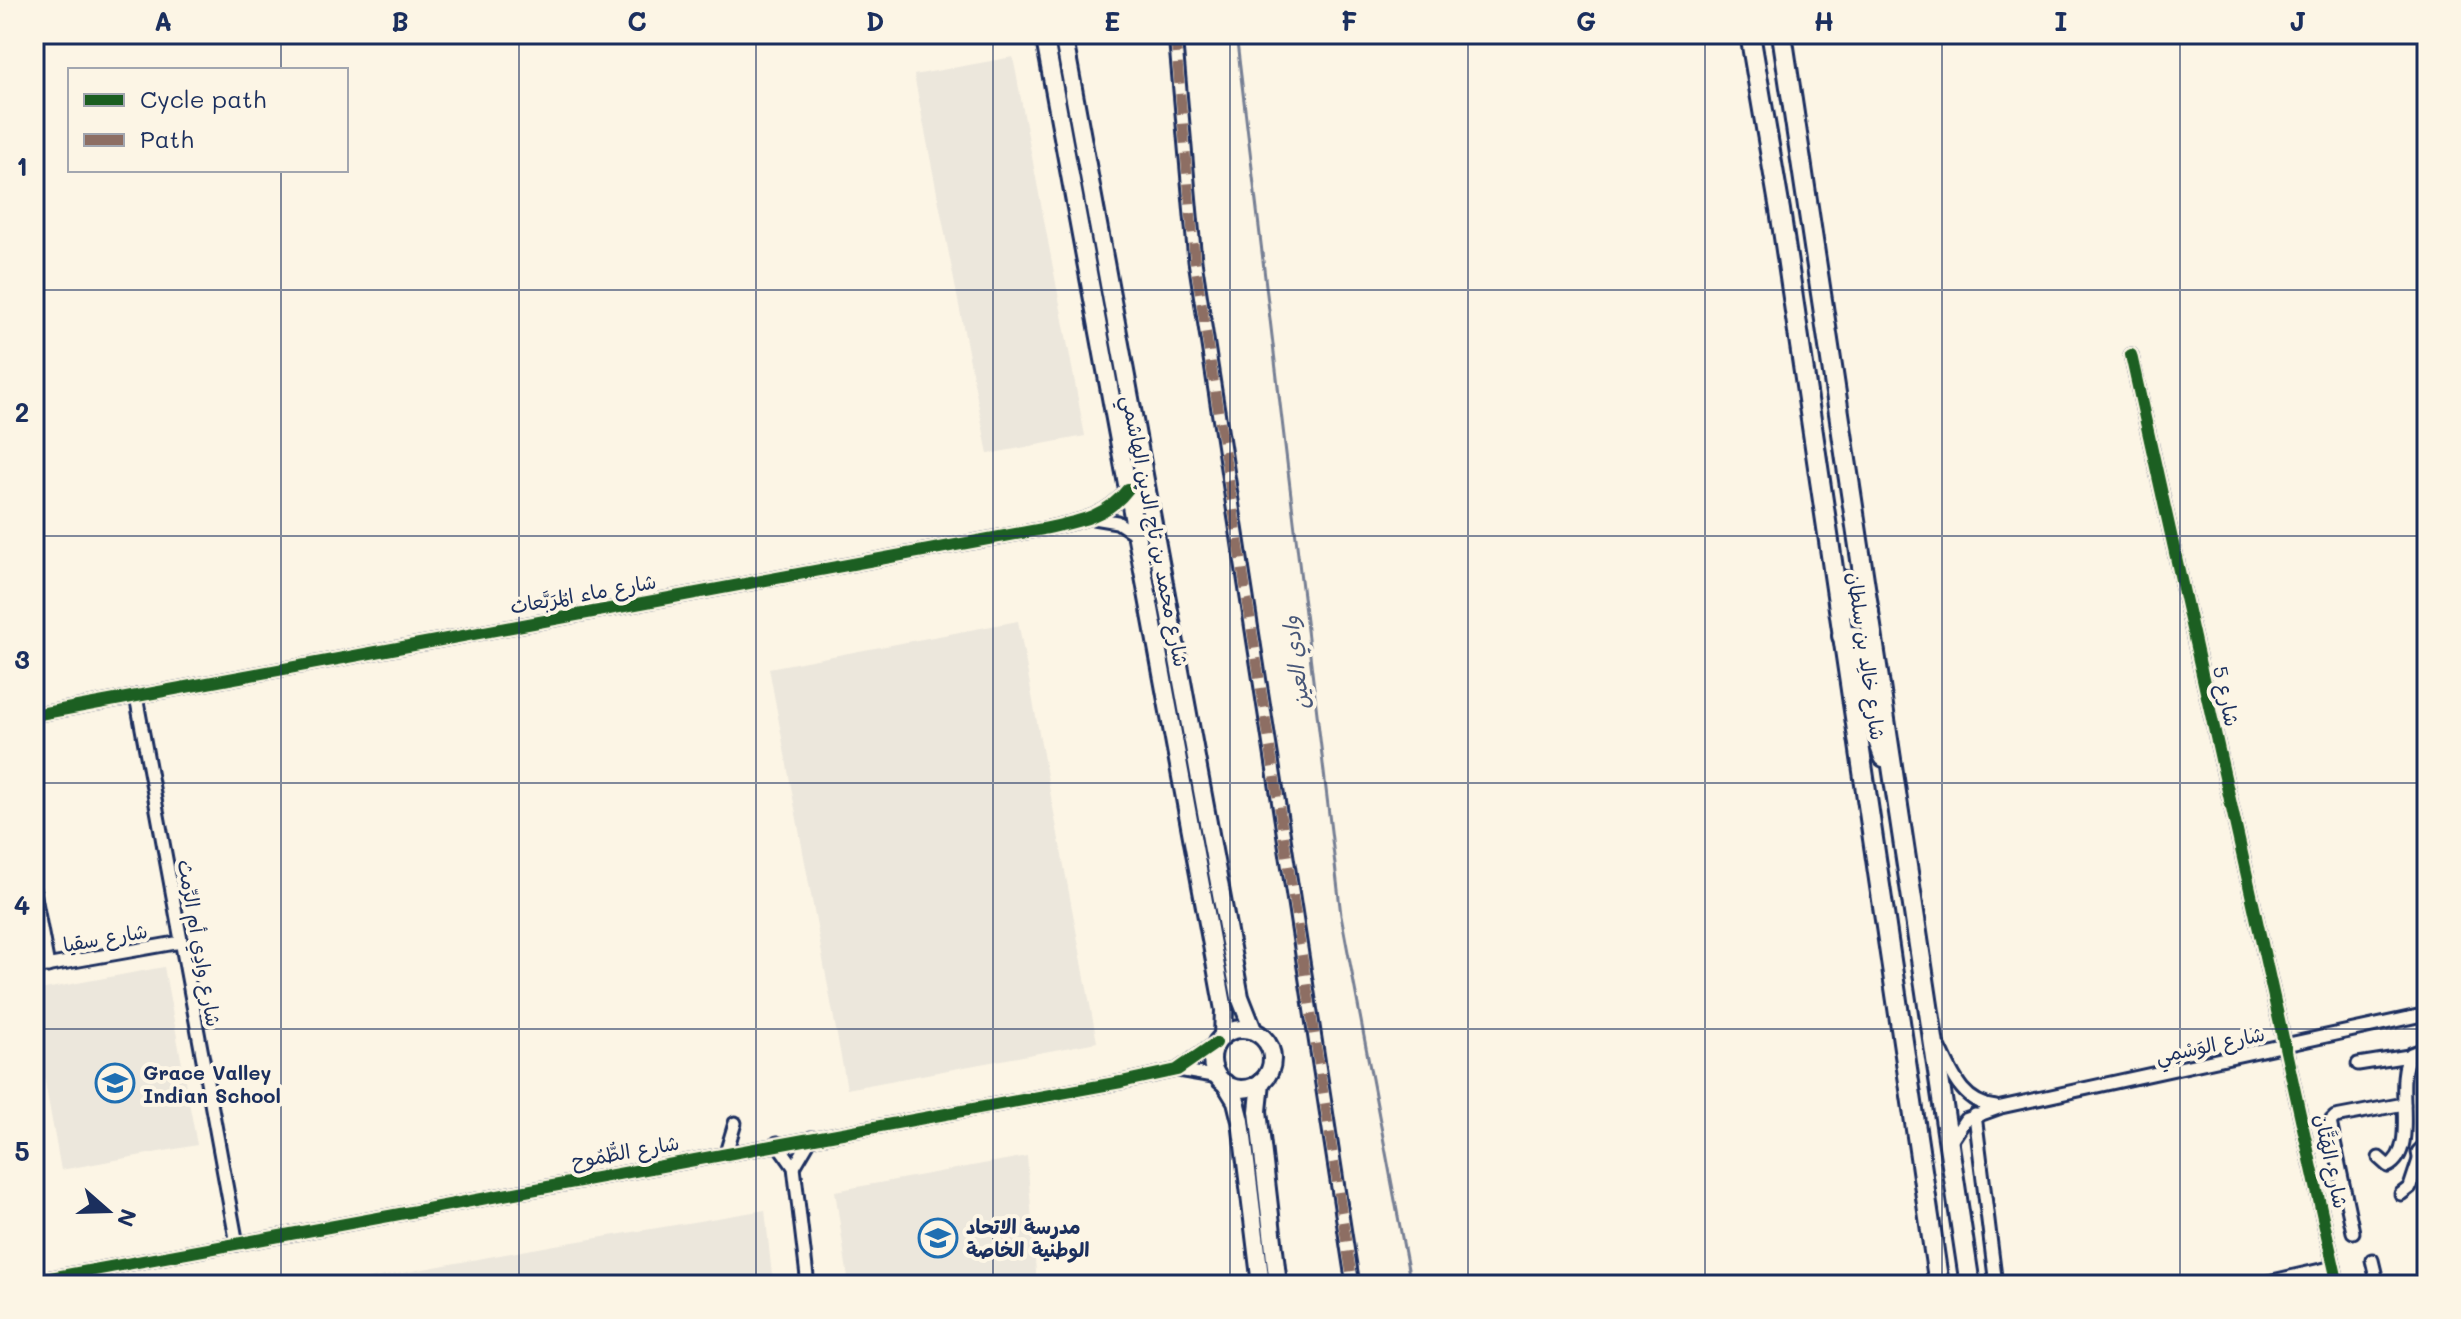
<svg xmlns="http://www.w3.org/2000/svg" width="2461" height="1319" viewBox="0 0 2461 1319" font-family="Mali,'Playpen Sans Arabic',sans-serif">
<rect width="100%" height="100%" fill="#fcf5e5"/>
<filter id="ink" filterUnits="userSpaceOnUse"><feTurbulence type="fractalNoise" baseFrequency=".0125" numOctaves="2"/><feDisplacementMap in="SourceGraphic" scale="16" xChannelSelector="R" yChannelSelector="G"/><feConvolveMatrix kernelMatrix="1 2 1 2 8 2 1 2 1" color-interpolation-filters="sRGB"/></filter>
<g filter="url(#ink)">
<g fill="#ece7dc">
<path d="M1013,57l72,379 -97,18 -74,-379z"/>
<path d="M1018,621l79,421 -250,47 -78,-421z"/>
<path d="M164,967l33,178 -136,25 -27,-148v-31z"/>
<path d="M1027,1156l10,129h-188l-14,-94z"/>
<path d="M765,1210l8,75h-437l219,-40z"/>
</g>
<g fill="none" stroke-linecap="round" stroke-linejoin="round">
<path stroke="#767f94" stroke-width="3" d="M1236,34l105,881 70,370"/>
<defs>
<g id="street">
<path d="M1175,34l20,227 158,1024"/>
<path d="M2131,355l207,930"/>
<path d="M1093,518l24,4 21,14"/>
<path d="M136,696l101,548"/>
<path d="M34,715l1009,-186c33,-7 63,-11 85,-40"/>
<path d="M34,891l14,75"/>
<path d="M34,968l147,-26"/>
<path d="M1940,1048c13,28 23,55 56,59"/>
<path d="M2358,1064l51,-8"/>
<path d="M1178,1070l41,7"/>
<path d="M1975,1115l21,170"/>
<path d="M777,1143l17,24 14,118"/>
<path d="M1950,1143l15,-23 36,-13 426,-93"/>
<path d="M2427,1143l-9,9 2,11 7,3"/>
<path d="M726,1153l9,-30"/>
<path d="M2379,1158l9,8c32,-17 4,-86 23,-112l16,-6"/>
<path d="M794,1167l17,-29"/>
<path d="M2401,1194l9,-7 9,-27"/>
<path d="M2353,1232l-23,-110 5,-5 69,-13"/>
<path d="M2372,1260l6,25"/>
<path d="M34,1281l1087,-199 56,-12 39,-27"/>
<path d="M2255,1285l79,-18"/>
</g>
<g id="secondary">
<path d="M1044,34l180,976 -1,26"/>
<path d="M1063,34l177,963 13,33"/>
<circle cx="1242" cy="1059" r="30"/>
<path d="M1261,1082l-3,29 20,174"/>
<path d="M1225,1083l11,18 5,20 20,164"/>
</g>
<g id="primary">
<path d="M1750,34l30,176 159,1075"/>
<path d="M1782,34l188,1251"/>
<path d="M1846,581l5,25 8,6 10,-1"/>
<path d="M1842,636h13l6,8 14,88 9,25"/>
</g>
</defs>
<use href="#street" stroke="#1b2f5e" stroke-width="17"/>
<use href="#secondary" stroke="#1b2f5e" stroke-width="22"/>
<use href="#primary" stroke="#1b2f5e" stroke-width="24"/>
<use href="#street" stroke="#fcf5e5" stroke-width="11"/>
<use href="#secondary" stroke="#fcf5e5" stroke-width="16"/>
<use href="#primary" stroke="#fcf5e5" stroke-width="18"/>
<path stroke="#8d6e63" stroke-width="10" stroke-dasharray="20 10" stroke-linecap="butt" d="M1175,34l20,227 158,1024"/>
<defs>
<g id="cycleway">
<path d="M2131,355l207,930"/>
<path d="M34,715l1009,-186c33,-7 63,-11 85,-40"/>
<path d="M34,1281l1087,-199 56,-12 39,-27"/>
</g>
</defs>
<use href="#cycleway" stroke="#fcf5e5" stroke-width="17"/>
<use href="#cycleway" stroke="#1b5e20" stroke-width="12"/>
</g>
</g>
<path fill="none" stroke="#1b2f5e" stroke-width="2" stroke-opacity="0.55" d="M281,34v36M519,34v1251M756,34v1251M993,34v1251M1230,34v1251M1468,34v1251M1705,34v1251M1942,34v1251M2180,34v1251M281,170v1115M34,290h2393M34,536h2393M34,783h2393M34,1029h2393"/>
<defs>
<symbol id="school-ring" viewBox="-11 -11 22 22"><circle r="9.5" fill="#fcf5e5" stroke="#1f6fb2" stroke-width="1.5"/><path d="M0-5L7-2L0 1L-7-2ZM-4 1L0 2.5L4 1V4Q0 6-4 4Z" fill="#1f6fb2"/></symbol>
</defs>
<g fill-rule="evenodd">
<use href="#school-ring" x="93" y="1061" width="44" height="44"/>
<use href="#school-ring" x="916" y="1216" width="44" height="44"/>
</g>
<g text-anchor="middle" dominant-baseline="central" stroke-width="8" stroke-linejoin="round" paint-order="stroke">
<g font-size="20" fill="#1b2f5e" stroke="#fcf5e5">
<text transform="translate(1156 531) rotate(79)">شارع محمد بن تاج الدين الهاشمي</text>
<text transform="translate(583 593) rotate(-10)">شارع ماء المُرَبَّعات</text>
<text transform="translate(1867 656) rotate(82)">شارع خالِد بن سلطان</text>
<text transform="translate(2227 696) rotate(78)">شارع 5</text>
<text transform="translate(105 937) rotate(-10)">شارع سقيا</text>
<text transform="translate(200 943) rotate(80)">شارع وادِي أم الرِّمث</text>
<text transform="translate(2210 1044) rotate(-12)">شارع الوَسْمِي</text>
<text transform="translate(625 1151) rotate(-10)">شارع الطُّمُوح</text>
<text transform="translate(2332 1161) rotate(78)">شارع الهَتَّان</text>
</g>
<g font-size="20" font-weight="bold" fill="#1b2f5e" stroke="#fcf5e5" text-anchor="start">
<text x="143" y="1072">Grace Valley<tspan x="143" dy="23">Indian School</tspan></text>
<text x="966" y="1226">مدرسة الاتحاد<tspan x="966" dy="23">الوطنية الخاصة</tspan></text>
</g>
<g font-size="22" font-style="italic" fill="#485779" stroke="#fcf5e5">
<text transform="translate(1295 663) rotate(-97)">وادي العين</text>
</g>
</g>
<rect width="2461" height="1319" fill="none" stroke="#fcf5e5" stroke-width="88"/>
<rect x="68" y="68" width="280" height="104" fill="#fcf5e5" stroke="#a2a6af" stroke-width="2"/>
<rect x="84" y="94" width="40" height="12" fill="#1b5e20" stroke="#a2a6af" stroke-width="2"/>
<text x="140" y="108" font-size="24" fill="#1b2f5e">Cycle path</text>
<rect x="84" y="134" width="40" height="12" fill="#8d6e63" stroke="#a2a6af" stroke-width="2"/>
<text x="140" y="148" font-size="24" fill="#1b2f5e">Path</text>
<g transform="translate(108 1211) rotate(110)" stroke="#fcf5e5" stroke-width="6" paint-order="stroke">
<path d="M0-6L14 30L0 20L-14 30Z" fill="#1b2f5e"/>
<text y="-12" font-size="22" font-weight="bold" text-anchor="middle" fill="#1b2f5e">N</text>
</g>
<rect x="44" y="44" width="2373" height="1231" fill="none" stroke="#1b2f5e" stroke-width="3"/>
<g font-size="26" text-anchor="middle" font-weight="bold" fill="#1b2f5e">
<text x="163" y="31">A</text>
<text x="400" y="31">B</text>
<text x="637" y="31">C</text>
<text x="875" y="31">D</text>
<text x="1112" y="31">E</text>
<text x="1349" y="31">F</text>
<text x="1586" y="31">G</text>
<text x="1824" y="31">H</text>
<text x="2061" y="31">I</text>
<text x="2298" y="31">J</text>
<text x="22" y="176">1</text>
<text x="22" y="422">2</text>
<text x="22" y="669">3</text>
<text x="22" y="915">4</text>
<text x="22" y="1161">5</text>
</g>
</svg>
